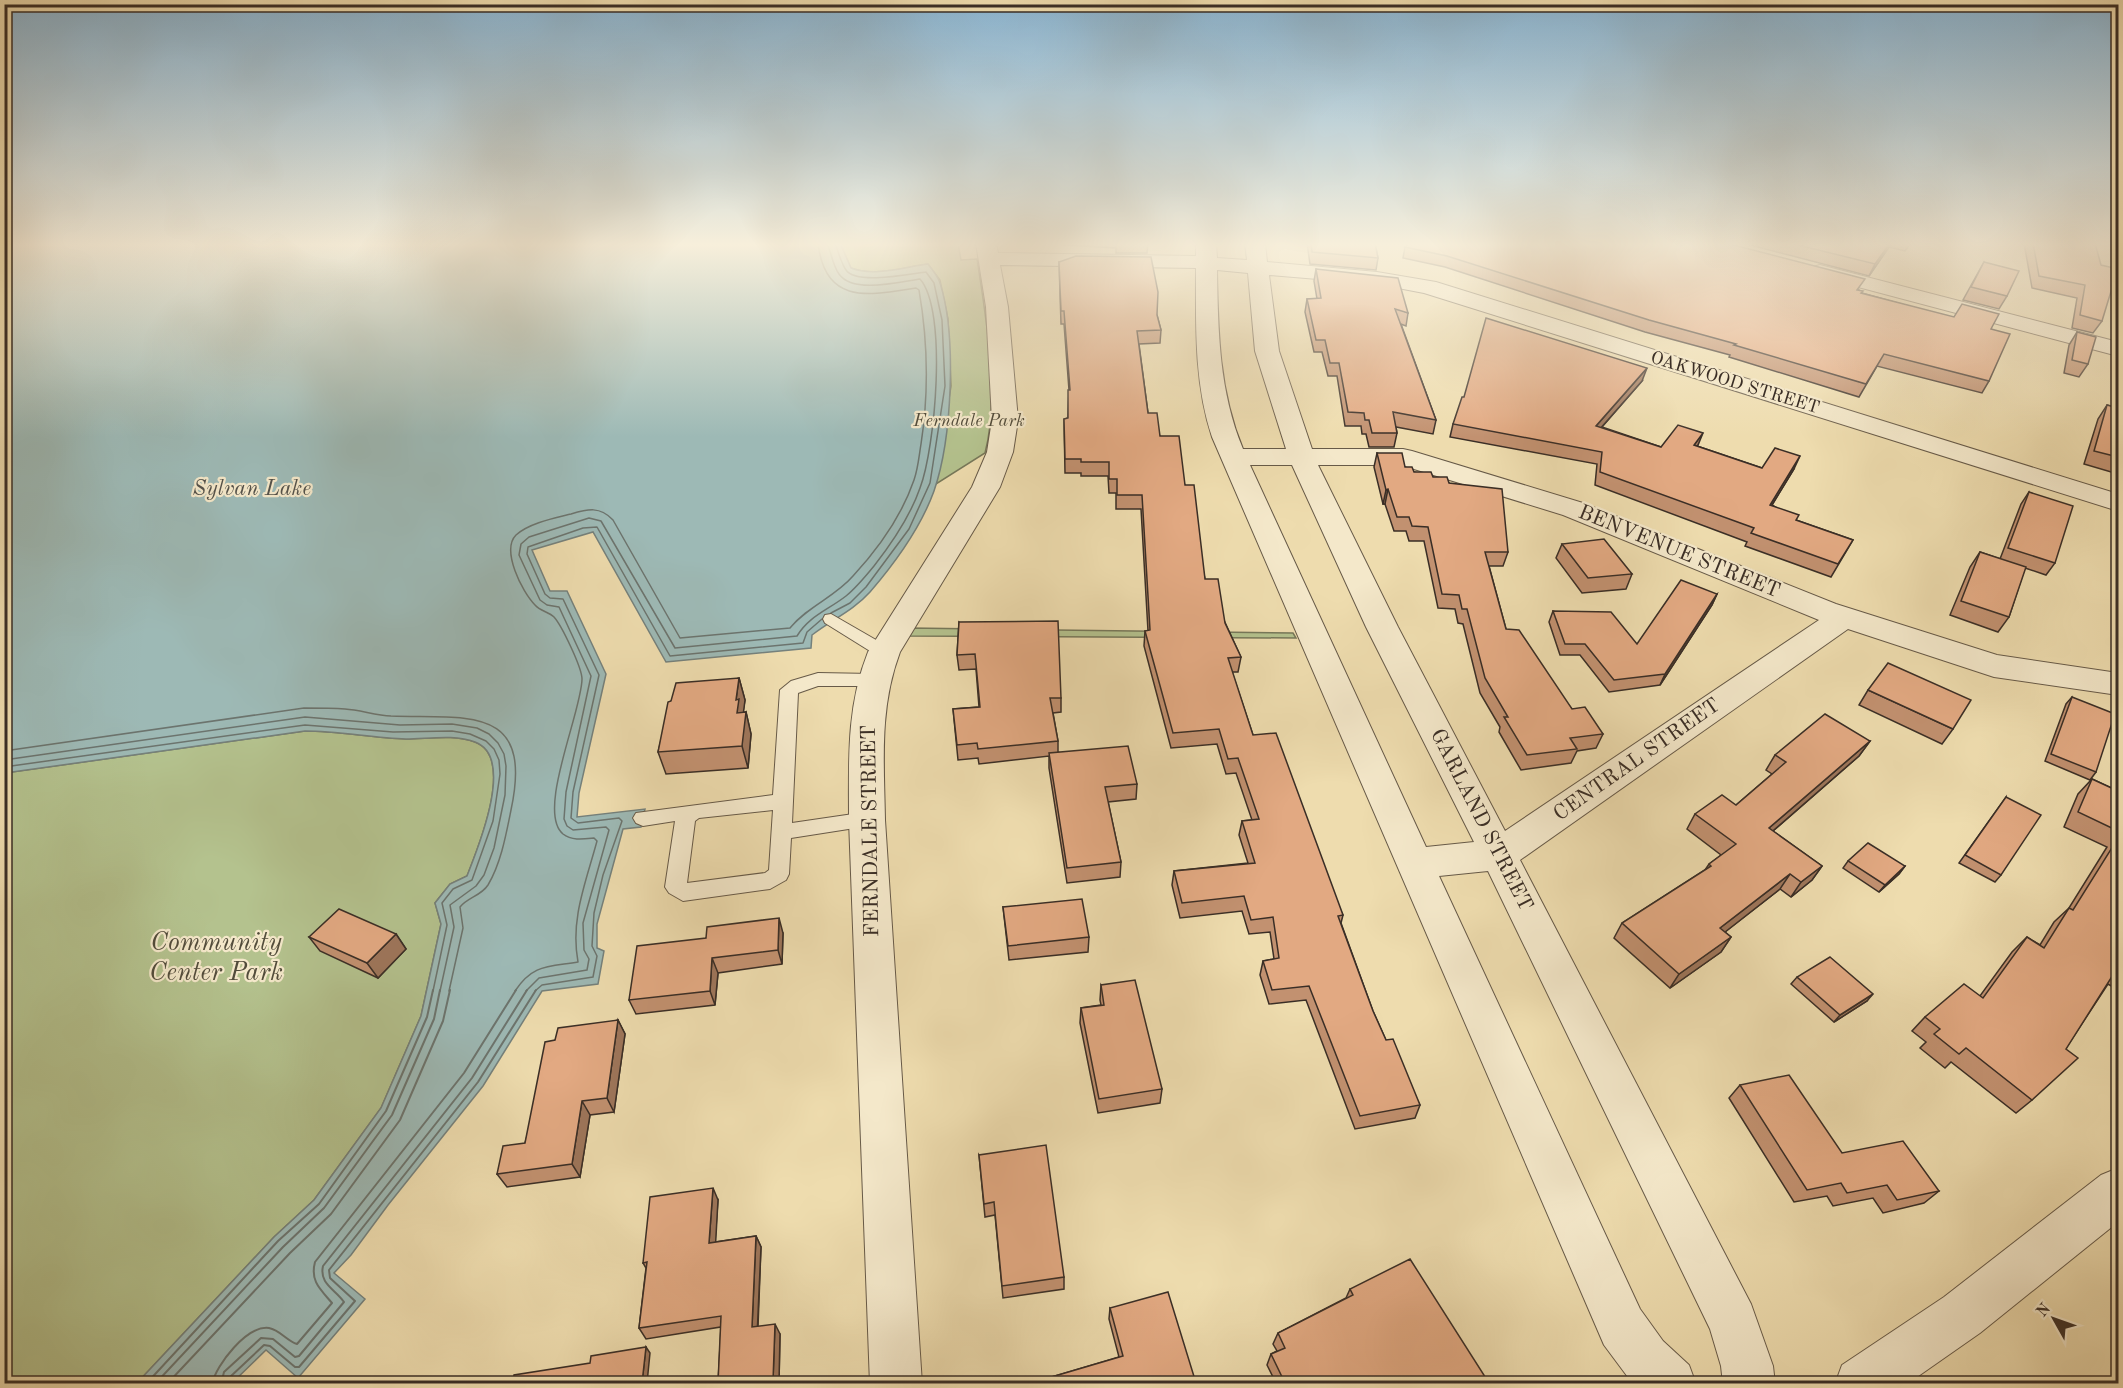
<svg xmlns="http://www.w3.org/2000/svg" width="2123" height="1388" viewBox="0 0 2123 1388" font-family="'Old Standard TT',serif">
<rect width="100%" height="100%" fill="#eedcae"/>
<filter id="stains"><feTurbulence type="fractalNoise" baseFrequency=".00333" numOctaves="4"/><feColorMatrix values="0 0 0 0 .2 0 0 0 0 .09 0 0 0 0 .02 0 0 0 .5 -.17"/></filter>
<radialGradient id="worn" r=".72"><stop offset=".6" stop-color="#630" stop-opacity="0"/><stop offset="1" stop-color="#630" stop-opacity=".3"/></radialGradient>
<g fill="#b4c28e" stroke="#77785a" stroke-width="1.5">
<path d="M840,243h118l3,17 16,-1c9,58 23,138 8,194l-49,31 15,-98 -3,-67 -8,-39 -12,-16c-24,3 -54,13 -77,4z"/>
<path d="M910,628l383,5 3,5 -391,-2z"/>
<path d="M305,731c34,0 67,7 101,8 22,0 48,-5 69,3 41,15 3,106 -8,134l-17,8 -15,19 6,21 -20,92 -40,92 -67,92 -40,37 -137,146 -132,1v-611z"/>
</g>
<path fill="#9db9b5" stroke="#75817c" stroke-width="1.5" d="M5,243h835l11,25c23,9 53,-1 77,-4 4,6 10,12 12,19 17,53 12,156 -6,208 -13,36 -39,72 -64,101 -17,19 -39,28 -58,43l-1,13 -145,14 -73,-130 -61,18 18,41h17l39,83 -27,119 -2,24 68,-8 -4,18 -18,2 -26,95v24l7,3 -6,33 -56,7 -59,95 -95,119 -37,50 -17,18 31,26 -67,79 -32,-28 -34,33h-95l137,-146 40,-37 67,-92 40,-92 20,-92 -6,-21 15,-19 17,-8c11,-28 49,-119 8,-134 -21,-8 -47,-3 -69,-3 -34,-1 -67,-8 -101,-8l-300,42z"/>
<g fill="none" stroke-linecap="round" stroke-linejoin="round">
<g stroke="#6c746e" stroke-width="1.5">
<path d="M831,613l19,-10 16,-16 43,-58 21,-46 15,-97 -3,-66 -8,-37 -8,-11c-16,2 -70,13 -80,-2 -5,-7 -8,-19 -11,-27"/>
<path d="M4,751l300,-43c14,0 28,0 41,1 15,1 30,6 46,7 75,3 143,-13 120,94 -5,25 -10,53 -23,75 -7,11 -20,12 -28,22l3,21 -14,63"/>
<path d="M4,760l301,-43 95,8 52,-1 25,4 12,6 9,9 6,11 2,12 -1,29 -11,53 -10,27 -8,11 -26,19 4,22 -14,64"/>
<path d="M4,767l301,-42 88,7 59,-1 18,3 16,7 8,8 5,11 1,14 -7,47 -21,59 -19,9 -11,14 5,22 -14,66"/>
<path d="M515,991c18,-27 33,-24 63,-29 -8,-43 8,-80 19,-121l-3,-3c-10,1 -22,3 -31,-4 -27,-22 19,-123 19,-155 0,-11 -20,-53 -28,-62 -5,-5 -14,-6 -19,-12 -13,-13 -34,-55 -19,-70 13,-12 39,-17 55,-21 17,-5 29,-8 42,6l67,118 110,-10c18,-22 45,-31 63,-52 25,-27 49,-61 61,-96 4,-11 5,-24 7,-36 8,-52 7,-102 -2,-154l-3,-2c-46,7 -91,18 -98,-45"/>
<path d="M526,991l13,-13 48,-8 2,-11 -5,-9 -1,-27 26,-93 -3,-3 -33,3 -6,-4 -3,-7 2,-27 25,-116 -32,-69 -12,-2 -7,-5 -21,-45 2,-11 8,-7 60,-19 12,3 74,127 122,-12c12,-20 31,-26 49,-40 10,-8 19,-19 28,-30 18,-23 36,-49 46,-78 15,-39 28,-177 0,-209 -21,3 -67,15 -81,-5 -6,-8 -8,-22 -12,-31"/>
<path d="M535,991l7,-6 51,-8 4,-21 -5,-10 2,-33 9,-38 19,-54 -3,-3 -41,5 -7,-5 2,-26 26,-117 -36,-76 -13,-1 -5,-4 -18,-40 1,-7 55,-19 14,-1 73,129 133,-13 4,-11 15,-13"/>
</g>
<g stroke="#6c746e" stroke-width="2">
<path d="M146,1384l132,-143 41,-37 67,-93 41,-94 6,-27"/>
<path d="M155,1384l128,-137 41,-39 68,-93 42,-96 6,-29"/>
<path d="M167,1384l123,-131 41,-39 69,-94 43,-99 7,-31"/>
<path d="M212,1384c4,-19 35,-59 57,-56 11,2 18,13 28,16l35,-41c-12,-14 -22,-22 -17,-41l149,-189 52,-83"/>
<path d="M221,1384l3,-12 37,-34 12,1 22,18 4,-1 45,-54c-9,-13 -25,-18 -21,-36l149,-188 55,-88"/>
<path d="M228,1384l2,-7 34,-32 6,1 25,21h4l56,-66 -25,-23 -1,-8 149,-188 58,-92"/>
</g>
<defs>
<g id="service">
<path d="M831,614l59,34 3,4 -3,4h-12l-53,-33 -2,-4 2,-4z"/>
<path d="M818,673l55,1 6,2 3,4 -3,4 -6,2h-55l-20,7 -6,130 75,-11 7,3 3,5 -3,5 -83,13 -2,36 -3,6 -16,9 -87,12 -14,-8 -4,-6 10,-66 -32,5 -7,-3 -3,-5 3,-5 137,-18 7,-105 11,-9zM773,810l-4,60 -4,3 -78,10 8,-62 4,-3z"/>
</g>
<g id="minor">
<path d="M976,243h20l2,10 198,3v-13h20l1,15 30,2 -2,-17h20l2,19 110,10 59,10 682,212v17l-694,-218 -47,-9 -108,-9 10,76 33,98h91l9,2 171,52 253,101 161,51 121,18v22l-124,-18 -146,-48 -328,231 231,444 22,62 2,18h-52l-2,-18 -11,-37 -222,-458 -49,5 201,433 23,32 26,24 7,19h-63l-29,-39 -392,-908c-18,-55 -16,-111 -16,-169l-196,-3 8,42 10,113 -5,32 -13,35 -100,165c-21,56 -16,109 -15,168l37,564h-52l-21,-564c0,-58 -3,-113 19,-168l104,-165 15,-35 5,-32 -6,-113zM1217,270l31,3 7,78 31,98h-43c-24,-58 -25,-117 -26,-179zM1250,465h42l74,162 108,215 -48,5zM1318,465h83l162,50 256,105 -314,211 -107,-204z"/>
<path d="M1820,265l298,77v14l-305,-81 -3,-4 3,-4z"/>
<path d="M2118,1168v54l-138,111 -73,51h-72l7,-19 102,-68 157,-122z"/>
</g>
</defs>
<use href="#service" stroke="#675a48" stroke-width="2"/>
<use href="#minor" stroke="#675a48" stroke-width="2"/>
<use href="#service" fill="#f4e8ca" fill-rule="evenodd"/>
<use href="#minor" fill="#f4e8ca" fill-rule="evenodd"/>
</g>
<g fill="#c29170" stroke="#3a2e26" stroke-width="1.5">
<path d="M1032,243h116l-1,10h-31v-5z"/>
<path d="M1307,243h68l3,15 -2,12 -66,-6z"/>
<path d="M1743,243h168l-6,8 -16,-4 -20,29z"/>
<path d="M2024,243h71l7,78 -9,12 -21,-5 5,-30 -45,-10z"/>
<path d="M1405,247l454,43 3,3 129,36 -2,52 -7,12 -105,-27 -18,31 -130,-40 1,-2 -85,-23 -200,-65 -42,-9z"/>
<path d="M1059,262l98,53 4,15 -1,13 -21,1 9,69 37,72 20,94 36,78 -3,15h-6l21,63 90,180 -2,8 32,88 13,29 34,65 -5,13 -60,11 -49,-129 -37,4 -9,-29 3,-14 11,-2 -4,-27 -21,2 -7,-23 -62,7 -8,-33 2,-14 74,-8 -9,-28 3,-14 10,-1 -16,-47 -10,1 -9,-30 -46,4 -27,-102 1,-15h3l-7,-122h-25v-16h-7l-1,-17h-27v-3h-16l-1,-54 4,-1 1,-28 -5,-66h-3z"/>
<path d="M1984,262l23,34 -8,13 -36,-9z"/>
<path d="M1316,269l92,44 -2,13 -5,-2 35,96 -3,14 -37,-7 1,6 -3,14h-25l-3,-13h-4l-1,-8h-16l-8,-50h-9l-6,-24h-8l-9,-40 2,-13h10l-3,-18z"/>
<path d="M2077,332l11,32 -9,13 -15,-4 5,-28z"/>
<path d="M1642,381l-40,46 59,20 36,-1 65,22 32,1 -22,36 24,15 57,20 -22,37 -86,-31 2,-4 -152,-57 2,-21 -147,-27 3,-13z"/>
<path d="M2107,405l11,3v66l-34,-10 14,-45z"/>
<path d="M1377,453l37,19 19,5 16,6 59,69 -5,14h-14l17,63 66,80 31,25 -7,14 -19,3 -6,12 -50,7 -22,-38 1,-5 -20,-34 -17,-69 -5,-1 -3,-14 -17,-1 -14,-67h-15l-3,-10h-12l-9,-27h-2l-9,-37z"/>
<path d="M2029,492l26,71 -9,12 -21,-7 -16,49 -11,15 -48,-17 20,-48 10,-15 20,7 21,-55z"/>
<path d="M1562,544l70,30 -6,15 -44,4 -26,-35z"/>
<path d="M1717,594l-5,11 -52,80 -51,7 -29,-37h-20l-11,-33 4,-11 84,33z"/>
<path d="M959,622l102,76v14l-8,1 5,28v11l79,32 -1,15 -28,3 13,60 -1,15 -53,6 -18,-115v-12l-70,8 -1,-6 -20,2 -5,-51 26,-2 -3,-38 -17,1 -2,-15z"/>
<path d="M739,678l6,22 -2,12h3l5,22 -3,34 -82,6 -8,-22 13,-51z"/>
<path d="M1868,690l85,39 -11,15 -83,-39z"/>
<path d="M2072,697l24,75 -6,8 -45,-19 21,-57z"/>
<path d="M1870,741l-11,15 -86,75 49,35 -10,14 -21,17 -11,-8 -55,43 6,5 -10,15 -51,36 -56,-50 8,-15 83,-53 4,-6 12,-9 -34,-26 8,-15 41,-9 36,-31 -6,-4 9,-15z"/>
<path d="M2092,779l26,12v199l-10,-6 -76,116 -16,13 -65,-51 -6,6 -25,-20 6,-6 -14,-11 13,-14 55,-21 32,-44 15,-15 13,8 14,-23 15,-14 38,-61 -43,-20 14,-33z"/>
<path d="M2006,797l-5,78 -6,7 -36,-19z"/>
<path d="M1848,861l57,5 -6,8 -20,18 -36,-24z"/>
<path d="M1003,907l86,30 -1,15 -79,8z"/>
<path d="M783,933l-1,31 -64,9 -3,32 -79,9 -7,-14 77,-62z"/>
<path d="M396,934l10,15 -28,29 -58,-27 -11,-14z"/>
<path d="M1797,977l70,24 -33,21 -43,-38z"/>
<path d="M1101,985l61,104 -2,14 -62,10 -18,-90 1,-15 20,-3 -1,-5z"/>
<path d="M618,1020l7,14 -11,78 -24,3 -10,62 -73,10 -10,-13 28,-31 30,-103z"/>
<path d="M1740,1085l102,68 97,38 -15,12 -41,10 -10,-15 -40,8 -6,-10 -33,6 -65,-104z"/>
<path d="M979,1155l85,122v12l-61,9 -8,-83 -10,2z"/>
<path d="M718,1200l-3,42 41,-6 5,11 -3,80 22,7 -1,49h-61l3,-56 -75,12 -7,-11 7,-60 -3,-5z"/>
<path d="M1350,1289l139,94h-213l-9,-18 4,-11 6,-3 -4,-7 5,-11 68,-35z"/>
<path d="M1110,1308l86,75h-147l-1,-5 71,-21 -10,-38z"/>
</g>
<g fill="#9e765b" stroke="#3a2e26" stroke-width="1.5">
<path d="M1890,243h1l-2,4 -20,29 6,-12z"/>
<path d="M1647,368l-5,13 -50,57 4,-12z"/>
<path d="M1703,433l-5,12 -10,13 6,-13z"/>
<path d="M1800,456l-6,13 -30,49 6,-13z"/>
<path d="M1388,489l-3,15h-2l3,-14z"/>
<path d="M1717,594l-5,11 -52,80 5,-11z"/>
<path d="M739,678l6,22 -2,16 3,-4 5,22 -3,34 -6,-22 -5,-33 -1,-13z"/>
<path d="M1870,741l-11,15 -100,87 10,-15z"/>
<path d="M1822,866l-10,14 -21,17 10,-15z"/>
<path d="M1905,866l-6,8 -20,18 6,-7z"/>
<path d="M1790,874l-10,15 -69,54 9,-15z"/>
<path d="M779,918l4,15 -1,31 -4,-14z"/>
<path d="M396,934l10,15 -28,29 -11,-15z"/>
<path d="M1731,937l-10,15 -51,36 9,-14z"/>
<path d="M712,958l6,15 -3,32 -5,-14z"/>
<path d="M1873,994l-6,7 -33,21 6,-7z"/>
<path d="M618,1020l7,14 -11,78 -7,-14z"/>
<path d="M582,1101l8,14 -10,62 -8,-13z"/>
<path d="M713,1188l5,12 -3,54 -6,-11z"/>
<path d="M756,1236l5,11 -4,90 -5,-10z"/>
<path d="M775,1324l5,10 -1,49h-4l-2,-2z"/>
<path d="M646,1347l4,6 -3,30h-5z"/>
</g>
<g fill="#e2a982" stroke="#3a2e26" stroke-width="1.5">
<path d="M1311,243h64l3,15 -66,-6z"/>
<path d="M1410,243h316l139,36 -8,11 6,1 -2,2 93,24 8,-13 37,10 -8,15 19,5 -21,47 -105,-27 -18,30 -132,-39 2,-1 -87,-24 -202,-64 -42,-9z"/>
<path d="M1790,243h100l-15,21z"/>
<path d="M2033,243h62l6,22 13,3 -2,20 -10,33 -22,-6 5,-30 -46,-9z"/>
<path d="M1076,256l75,1 7,35 -1,23 4,15 -24,1 11,82h9l3,23h19l6,49h9l11,94h13l7,44 16,34 -13,1 25,77 23,-2 67,182 -5,1 35,95 13,29 7,-1 27,66 -60,11 -51,-130 -37,4 -9,-29 16,-3 -6,-41 -22,3 -7,-24 -62,7 -8,-32 81,-8 -13,-42 17,-2 -21,-61 -10,1 -9,-30 -46,4 -28,-102 5,-1 -8,-135h-25v-16h-8v-17h-28v-3h-16l-1,-40 4,-1v-28h2l-6,-79h-3l-2,-49z"/>
<path d="M1984,262l35,9 -12,25 -36,-9z"/>
<path d="M1316,269l82,9 10,35 -13,-4 41,111 -43,-8 4,21h-25l-3,-13h-4l-1,-7 -16,-1 -9,-49h-9l-5,-23h-9l-9,-41 14,-1z"/>
<path d="M1486,318l161,50 -51,58 65,21 17,-22 25,8 -9,12 68,23 13,-20 25,8 -30,49 29,10 -3,5 57,20 -15,24 -87,-31 3,-5 -154,-56 2,-20 -149,-28 9,-27h2z"/>
<path d="M2077,332l19,5 -8,27 -16,-4z"/>
<path d="M2107,405l11,3v49l-24,-6z"/>
<path d="M1377,453h25l3,14h7l2,5h17l2,5h14l2,6 53,6 6,63h-23l21,77 13,1 53,79 13,-2 18,27 -33,4 7,11 -50,6 -23,-38h4l-23,-39 -18,-69h-5l-3,-14 -17,-1 -14,-67 -16,-1 -3,-9h-12l-9,-28 -2,1z"/>
<path d="M2029,492l44,14 -18,57 -47,-15z"/>
<path d="M1604,539l28,35 -44,4 -26,-34z"/>
<path d="M1980,552l46,15 -17,50 -48,-16z"/>
<path d="M1681,580l36,14 -52,80 -51,6 -29,-36h-20l-12,-33 58,1 26,32z"/>
<path d="M1058,621l3,77h-11l8,43 -80,8 -1,-6 -20,2 -4,-36 27,-2 -5,-53 -18,1 2,-33z"/>
<path d="M1888,663l83,37 -18,29 -85,-39z"/>
<path d="M739,678l-3,22 3,-1 -2,14 9,-1 -4,34 -84,6 10,-50 3,-1 5,-18z"/>
<path d="M2072,697l43,17 -19,58 -45,-18z"/>
<path d="M1825,714l45,27 -101,87 53,38 -21,16 -11,-8 -70,54 11,9 -52,37 -57,-51 89,-57 -2,-2 27,-20 -41,-30 27,-19 14,10 50,-43 -11,-7z"/>
<path d="M1128,746l9,38 -32,3 16,75 -54,6 -18,-115z"/>
<path d="M2092,779l26,12v40l-40,-19z"/>
<path d="M2006,797l35,18 -40,60 -36,-20z"/>
<path d="M2118,838v129l-52,82 12,9 -46,42 -66,-52 -7,6 -25,-20 6,-5 -15,-12 39,-33 19,14 44,-61 17,11 25,-40 4,2z"/>
<path d="M1868,843l37,23 -20,19 -37,-24z"/>
<path d="M1082,899l7,38 -81,9 -5,-39z"/>
<path d="M339,909l57,25 -29,29 -58,-26z"/>
<path d="M779,918l-1,32 -66,8 -2,33 -81,9 8,-54 69,-8 1,-11z"/>
<path d="M1830,957l43,37 -33,21 -43,-38z"/>
<path d="M1135,980l27,109 -63,10 -18,-91 23,-3 -3,-20z"/>
<path d="M618,1020l-11,78 -25,3 -10,63 -75,10 6,-28 22,-3 20,-101 10,-2 3,-12z"/>
<path d="M1789,1075l53,78 61,-12 36,50 -42,9 -10,-15 -40,8 -6,-10 -34,7 -67,-105z"/>
<path d="M1046,1145l18,132 -62,9 -8,-84 -10,2 -5,-49z"/>
<path d="M713,1188l-4,55 47,-7 -4,91 23,-3 -2,57 -19,2h-36l3,-67 -82,12 8,-66 -4,1 7,-66z"/>
<path d="M1410,1259l79,124h-204l-14,-29 14,-6 -7,-15 75,-38 -3,-6z"/>
<path d="M1168,1292l28,91h-146l-2,-5 75,-22 -13,-48z"/>
<path d="M646,1347l-4,36h-129l1,-8 76,-12 1,-7z"/>
</g>
<linearGradient id="sky" x2="0" y2="1"><stop stop-color="#8ab6d4"/><stop offset="0.56" stop-color="#f7efdb"/><stop offset="1" stop-color="#f7efdb" stop-opacity="0"/></linearGradient>
<rect width="2123" height="437" fill="url(#sky)"/>
<g text-anchor="middle" dominant-baseline="central" stroke-width="4.5" stroke-linejoin="round" paint-order="stroke">
<g font-size="18" fill="#3a2e26" stroke="#f4e8ca">
<text transform="translate(1735 383) rotate(17)">OAKWOOD STREET</text>
</g>
<g font-size="18" font-style="italic" fill="#524c3b" stroke="#f4e8ca">
<text x="969" y="421">Ferndale Park</text>
</g>
<g font-size="21" fill="#3a2e26" stroke="#f4e8ca">
<text transform="translate(1679 552) rotate(22)">BENVENUE STREET</text>
<text transform="translate(1637 760) rotate(-35)">CENTRAL STREET</text>
<text transform="translate(1481 820) rotate(63)">GARLAND STREET</text>
<text transform="translate(871 831) rotate(-91)">FERNDALE STREET</text>
</g>
<g font-size="22" font-style="italic" fill="#53514a" stroke="#f4e8ca">
<text x="252" y="489">Sylvan Lake</text>
</g>
<g font-size="26" font-style="italic" fill="#524c3b" stroke="#f4e8ca">
<text x="216" y="943">Community<tspan x="216" dy="30">Center Park</tspan></text>
</g>
</g>
<rect width="2123" height="1388" fill="none" stroke="#eedcae" stroke-width="24"/>
<rect x="6" y="6" width="2111" height="1376" fill="none" stroke="#3a2e26" stroke-width="3"/>
<rect x="12" y="12" width="2099" height="1364" fill="none" stroke="#3a2e26" stroke-width="1.5"/>
<g transform="translate(2054 1319) rotate(310)" stroke="#f4e8ca" stroke-width="4.5" paint-order="stroke">
<path d="M0-4.5L10 22L0 15L-10 22Z" fill="#3a2e26"/>
<text y="-9" font-size="16" font-weight="bold" text-anchor="middle" fill="#3a2e26">N</text>
</g>
<rect width="100%" height="100%" filter="url(#stains)"/>
<rect width="100%" height="100%" fill="url(#worn)"/>
</svg>
